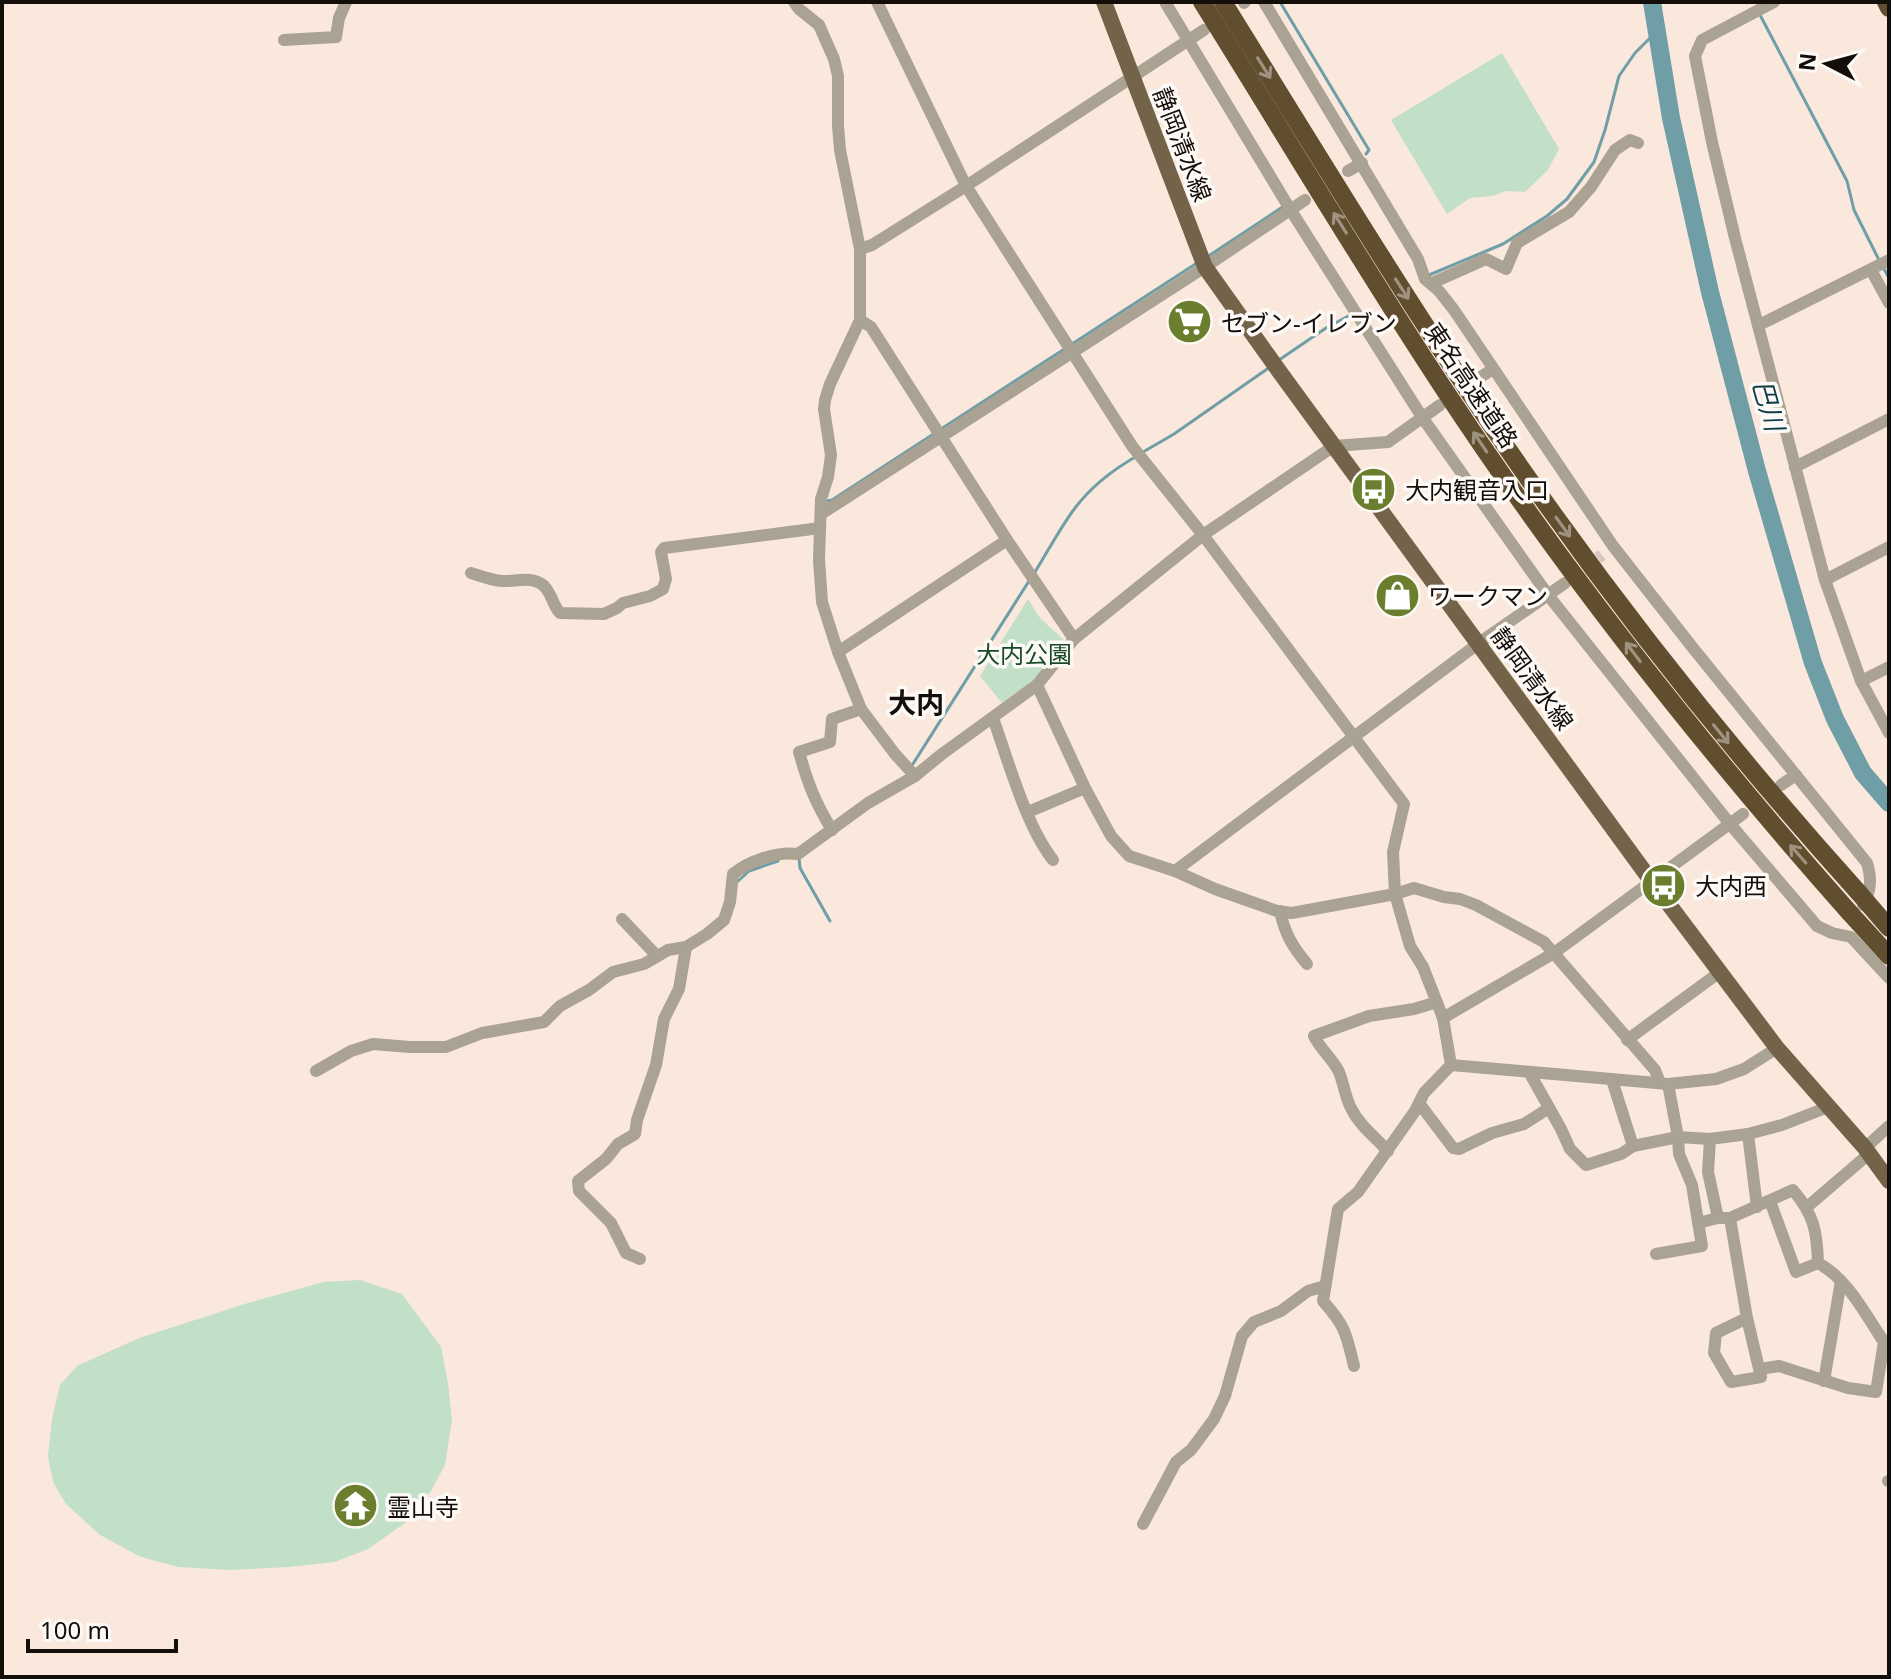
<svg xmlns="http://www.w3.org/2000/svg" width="1891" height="1679" viewBox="0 0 1891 1679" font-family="'Noto Sans','Noto Sans JP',sans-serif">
<rect width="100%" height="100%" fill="#fbe8dc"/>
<g fill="#c2dfc7">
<path d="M1502,53l57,96 -11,21 -23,22 -19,-1 -14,5 -22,2 -23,16 -56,-94z"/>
<path d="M1028,599l12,19 26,24 -32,39 -32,22 -22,-27z"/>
<path d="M360,1280l42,14 39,53 7,36 4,37 -7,45 -14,26 -26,32 -37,26 -33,13 -46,5 -60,3 -51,-3 -37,-10 -41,-22 -34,-31 -13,-22 -5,-26 4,-37 8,-34 17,-19 62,-28 112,-36 73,-20z"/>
</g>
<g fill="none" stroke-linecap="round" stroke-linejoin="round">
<g stroke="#6f9ea7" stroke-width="3">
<path d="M1280,2l89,148 -3,4"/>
<path d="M1759,13l88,168 7,29 25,50"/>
<path d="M1207,257l77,-51"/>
<path d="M1883,267l6,11"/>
<path d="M1429,275l74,-31 44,-28 20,-17 27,-37 11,-32 14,-54 16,-23 21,-21"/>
<path d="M1072,344l125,-81"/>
<path d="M1279,360l47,-32 28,-15"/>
<path d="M941,429l125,-81"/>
<path d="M1143,452l31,-18 96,-67"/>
<path d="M827,501l5,-1 103,-67"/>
<path d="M1035,572c13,-21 25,-44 40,-64 16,-21 39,-39 62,-52"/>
<path d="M911,767l118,-186"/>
<path d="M799,857l1,11 30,53"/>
<path d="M736,883l13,-12 29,-10"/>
</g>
<path stroke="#6f9ea7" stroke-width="18" d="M1652,2l19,116 39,174 47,179 56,192 22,56 28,54 26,30"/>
<path stroke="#d8c7bc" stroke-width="12" stroke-dasharray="12 6" stroke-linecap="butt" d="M1569,580l33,-25"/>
<g stroke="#aaa293" stroke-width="12">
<path d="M794,2l5,7 20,16 15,34 4,17v50l2,24 20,99"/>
<path d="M877,2l89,184 166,260 71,89 201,269 -11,48 2,42 15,52 13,21 20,51 8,47"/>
<path d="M1165,2l125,207 132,208 126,178 182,229 87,102 15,7 19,4 38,41"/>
<path d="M1264,2l154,257 7,20 14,12 15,19 159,236 80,102 174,215c5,16 4,27 -4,42"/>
<path d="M1774,2l-72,38 -7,16 17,86 23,96 90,342 36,101 28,52"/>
<path d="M1244,3l1,-1"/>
<path d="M284,40l52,-3 3,-19 7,-16"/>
<path d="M1348,171l14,-8"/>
<path d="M1871,270l18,33"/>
<path d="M1432,283l54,-24 20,10 11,-26 52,-31 22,-25 24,-37 15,-10 8,3"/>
<path d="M860,320l11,7 136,213 67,99"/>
<path d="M1759,325l130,-65"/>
<path d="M1476,380l17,-11"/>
<path d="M1795,467l94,-48"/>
<path d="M821,514l384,-247 100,-67"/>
<path d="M471,573c10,3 20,7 31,8 13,1 30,-6 42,5 8,8 9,20 16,27l44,1 13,-6 6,-5 27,-7 13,-7 3,-10 -5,-27 3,-4 156,-20"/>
<path d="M1825,580l64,-33"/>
<path d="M838,652l169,-112"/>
<path d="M1861,681l28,-14"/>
<path d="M1037,685l48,103 26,48 18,20 46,15 40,18 62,22 15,2 103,-19 19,-6 30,9 16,2 16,6 68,37 111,128 5,13"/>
<path d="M993,718c15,42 33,108 60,142"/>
<path d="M915,776l-20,-22 -34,-45 -23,-57 -16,-50 -3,-42 2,-61 7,-22 3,-22 -7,-46 1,-9 5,-16 30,-64v-71l12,-4 94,-59 238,-156"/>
<path d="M1781,785l15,-10"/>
<path d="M1028,812l57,-24"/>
<path d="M832,830c-17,-28 -24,-46 -33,-78l31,-10 2,-23 29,-10"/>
<path d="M1175,871l304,-228 86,-60"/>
<path d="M1280,911c5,23 12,35 27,53"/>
<path d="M622,919l35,37"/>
<path d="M1443,1018l111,-65 189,-139"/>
<path d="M1627,1040l93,-68"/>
<path d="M1451,1065l217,19 48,-5 28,-10 33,-21"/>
<path d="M316,1071l35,-20 22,-7 37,3h36l36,-14 62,-11 16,-16 29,-16 24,-18 31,-8 24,-14 18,-3 21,-13 17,-14 6,-18 3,-28c16,-13 44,-23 65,-20l70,-51 47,-27 27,-22 95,-69 37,-46 129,-104 131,-89 54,-4 52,-37"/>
<path d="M1529,1072l32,57 9,20 16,16 35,-11 12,-8 45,-9 32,2 38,-5 34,-9 46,-18"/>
<path d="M1612,1080l21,66"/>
<path d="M1419,1103l34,45 6,1 33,-16 32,-9 25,-16"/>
<path d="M1748,1134l9,73"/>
<path d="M1710,1139l-2,33 10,46"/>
<path d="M1865,1148l24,-22"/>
<path d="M1388,1151c-13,-14 -29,-26 -37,-43 -6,-11 -7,-24 -12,-36 -6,-13 -19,-23 -25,-36l55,-20 45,-7 23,-7"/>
<path d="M1770,1201l26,71 22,-9"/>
<path d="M1807,1207l63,-54"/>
<path d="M1730,1218l17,100 14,59 -30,5 -17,-29 2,-20 31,-15"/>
<path d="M1698,1223l20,-5h12l63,-28c21,25 24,41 25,73 30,16 47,51 66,79l-8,50 -28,-4 -69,-22 -19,3"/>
<path d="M1656,1254l46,-8 -10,-61 -13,-31 -1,-17 -10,-53"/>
<path d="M640,1259l-14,-6 -15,-30 -32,-32 -1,-10 28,-22 12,-15 17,-10 2,-14 19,-55 8,-46 15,-30 7,-42"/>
<path d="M1354,1366c-8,-33 -8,-39 -31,-65l15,-92 20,-17 57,-81 9,-18 27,-28"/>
<path d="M1824,1381l17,-100"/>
<path d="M1888,1481h1"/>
<path d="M1143,1524l33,-62 15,-12 23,-31 11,-23 17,-60 12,-14 27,-11 27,-20 17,-5"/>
</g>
<path stroke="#736449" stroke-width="16" d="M1104,2l101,265 74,104 373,511 125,166 88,100 24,33"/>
<g stroke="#604e2f" stroke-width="18">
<path d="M1202,2c80,128 157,258 240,384 122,186 260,360 407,526"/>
<path d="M1223,2c100,161 198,324 307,479 101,144 211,281 329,412"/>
<path d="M1886,2l3,6"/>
</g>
<g stroke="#604e2f" stroke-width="18">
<path d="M1859,893l30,35"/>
<path d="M1849,912l40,44"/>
</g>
</g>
<defs><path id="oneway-shaft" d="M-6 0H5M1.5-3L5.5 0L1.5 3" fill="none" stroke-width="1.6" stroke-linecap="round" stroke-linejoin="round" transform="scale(2)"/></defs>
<g stroke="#9f927f">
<use href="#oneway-shaft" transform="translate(1264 68) rotate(58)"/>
<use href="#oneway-shaft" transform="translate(1340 223) rotate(-122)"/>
<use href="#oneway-shaft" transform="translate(1402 289) rotate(57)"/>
<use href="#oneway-shaft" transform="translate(1480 442) rotate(-124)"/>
<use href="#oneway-shaft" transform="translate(1563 527) rotate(54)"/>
<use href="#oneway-shaft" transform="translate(1633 652) rotate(-127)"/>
<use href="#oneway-shaft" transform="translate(1721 734) rotate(51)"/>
<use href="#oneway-shaft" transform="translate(1798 854) rotate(-131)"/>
</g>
<defs>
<symbol id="supermarket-disc" viewBox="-11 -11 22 22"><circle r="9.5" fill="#6b7e2d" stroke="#fdf9f6"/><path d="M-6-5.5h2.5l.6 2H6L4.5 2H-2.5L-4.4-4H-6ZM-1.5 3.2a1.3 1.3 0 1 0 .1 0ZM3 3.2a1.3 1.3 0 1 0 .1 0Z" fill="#fff"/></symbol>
<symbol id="bus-disc" viewBox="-11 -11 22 22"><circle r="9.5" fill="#6b7e2d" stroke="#fdf9f6"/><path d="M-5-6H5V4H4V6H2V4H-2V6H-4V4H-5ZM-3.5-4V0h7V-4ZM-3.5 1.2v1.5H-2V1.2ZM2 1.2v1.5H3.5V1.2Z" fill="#fff"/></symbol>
<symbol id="shop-disc" viewBox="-11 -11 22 22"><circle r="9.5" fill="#6b7e2d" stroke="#fdf9f6"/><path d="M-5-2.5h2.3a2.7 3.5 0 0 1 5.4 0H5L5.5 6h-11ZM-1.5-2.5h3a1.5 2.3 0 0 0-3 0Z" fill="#fff"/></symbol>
<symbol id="temple-disc" viewBox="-11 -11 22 22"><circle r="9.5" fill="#6b7e2d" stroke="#fdf9f6"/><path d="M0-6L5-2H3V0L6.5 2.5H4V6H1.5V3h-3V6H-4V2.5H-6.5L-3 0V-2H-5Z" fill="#fff"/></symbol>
</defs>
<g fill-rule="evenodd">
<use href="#supermarket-disc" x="1164" y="296" width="51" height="51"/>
<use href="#bus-disc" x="1348" y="464" width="51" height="51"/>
<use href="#shop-disc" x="1372" y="570" width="51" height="51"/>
<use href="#bus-disc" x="1638" y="860" width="51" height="51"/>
<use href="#temple-disc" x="330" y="1480" width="51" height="51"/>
</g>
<g text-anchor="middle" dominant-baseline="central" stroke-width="7" stroke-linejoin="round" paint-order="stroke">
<g font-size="24" fill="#140e0a" stroke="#fdf9f6">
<text transform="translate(1183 144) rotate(69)">静岡清水線</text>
<text transform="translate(1472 385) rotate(56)">東名高速道路</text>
<text transform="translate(1533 678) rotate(54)">静岡清水線</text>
</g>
<g font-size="24" fill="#140e0a" stroke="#fdf9f6" text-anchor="start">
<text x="1221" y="322">セブン-イレブン</text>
<text x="1405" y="489">大内観音入口</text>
<text x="1428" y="595">ワークマン</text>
<text x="1695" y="885">大内西</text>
<text x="387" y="1506">霊山寺</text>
</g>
<g font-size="24" fill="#174a26" stroke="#fdf9f6">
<text x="1024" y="653">大内公園</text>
</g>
<g font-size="26" font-style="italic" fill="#0f3c44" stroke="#fdf9f6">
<text transform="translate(1769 405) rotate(74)">巴川</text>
</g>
<g font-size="28" font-weight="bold" fill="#140e0a" stroke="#fdf9f6">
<text x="916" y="702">大内</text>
</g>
</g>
<rect width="1891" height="1679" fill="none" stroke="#140e0a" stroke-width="8"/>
<g transform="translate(1827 64) rotate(276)" stroke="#fdf9f6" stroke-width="6" paint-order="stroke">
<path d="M0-6L14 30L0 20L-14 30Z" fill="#140e0a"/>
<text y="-12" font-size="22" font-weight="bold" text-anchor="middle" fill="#140e0a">N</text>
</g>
<path d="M28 1639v12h148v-12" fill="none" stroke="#140e0a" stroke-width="4"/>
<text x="40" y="1639" font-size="24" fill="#140e0a" stroke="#fdf9f6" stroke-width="6" paint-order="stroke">100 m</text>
</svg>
